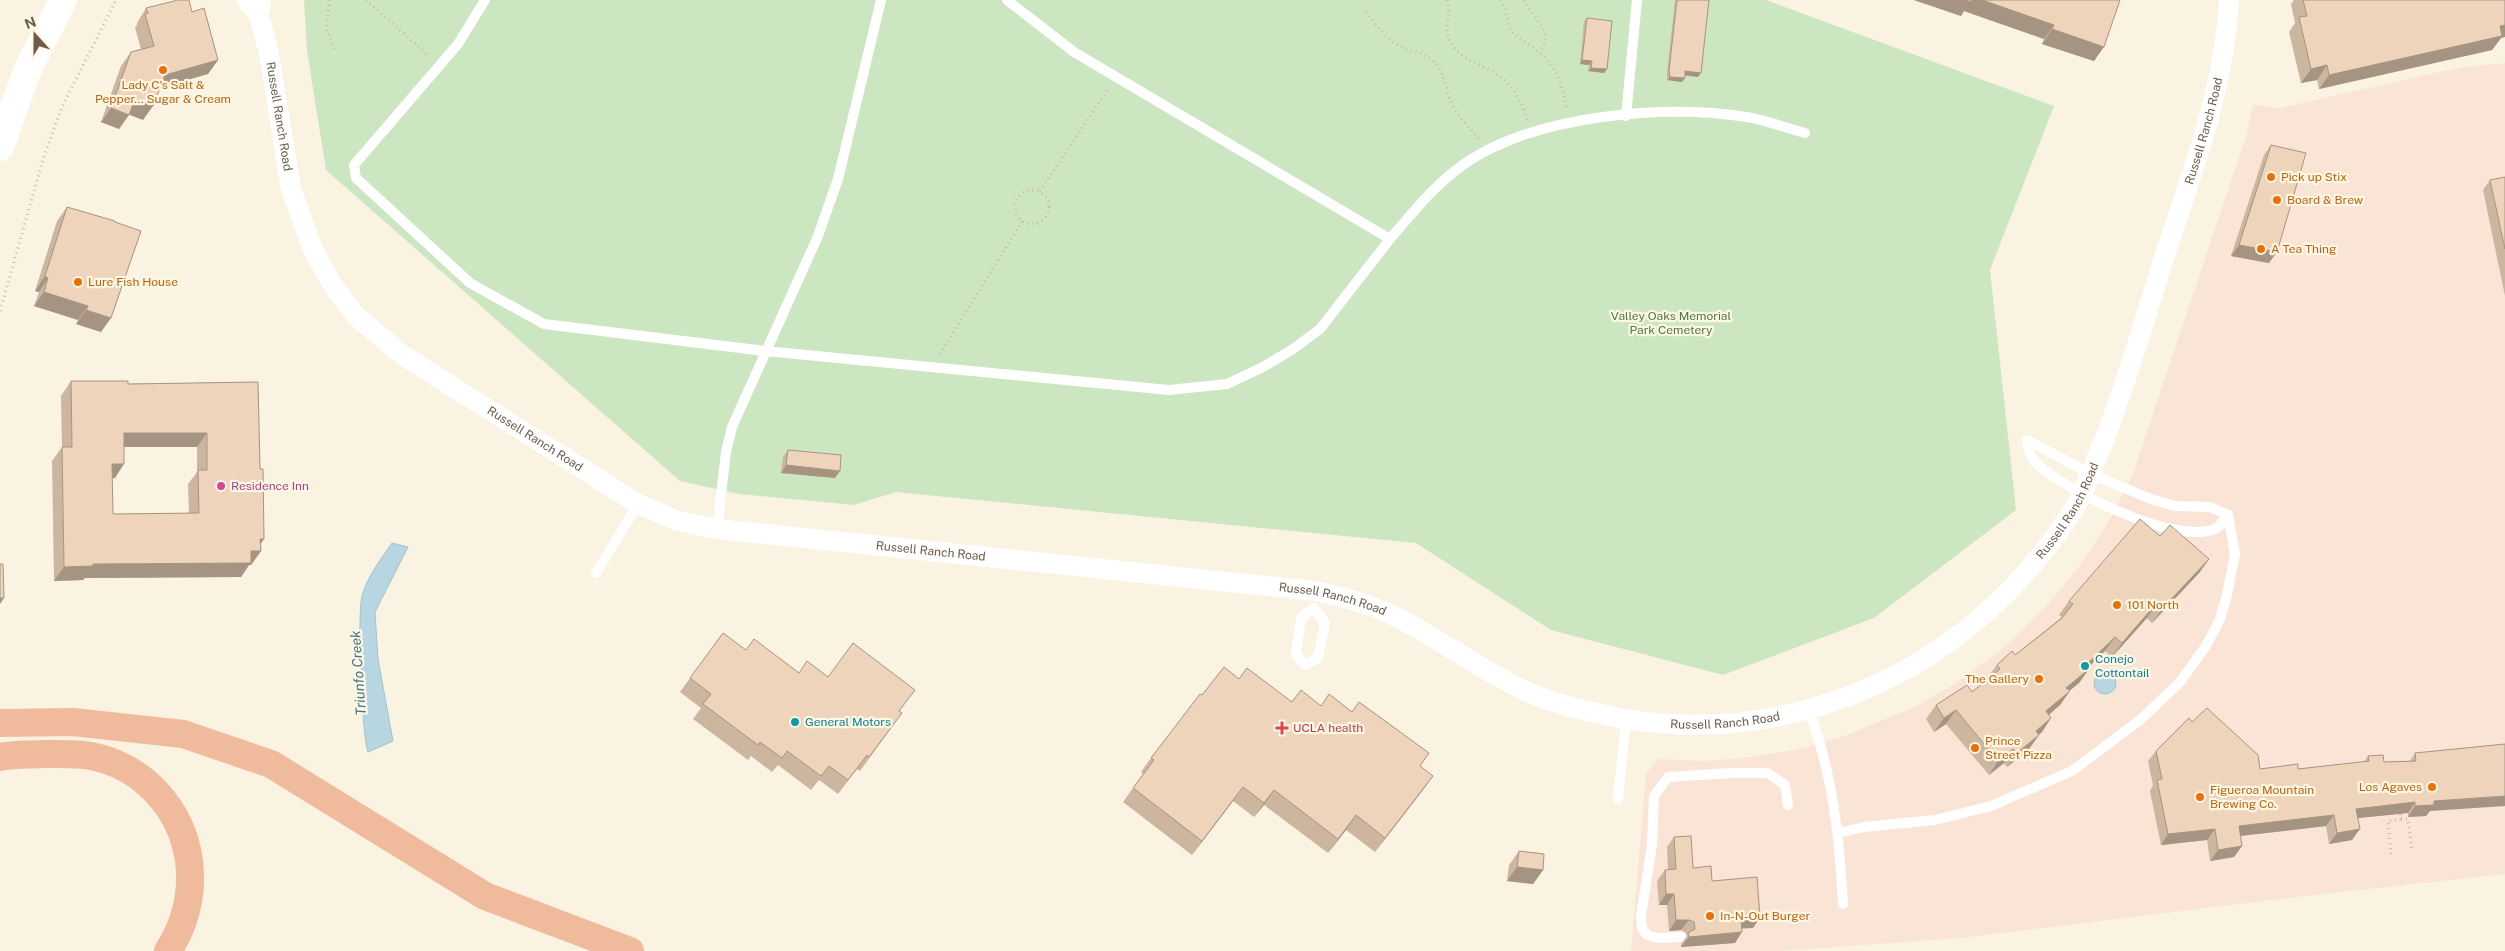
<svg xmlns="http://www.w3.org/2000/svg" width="2505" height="951" viewBox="0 0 2505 951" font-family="'Public Sans',sans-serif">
<rect width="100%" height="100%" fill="#faf3e1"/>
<path fill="#f9e4d5" d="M2505,63v811l-201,22 -344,42 -179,13h-150l15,-177 12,-15 47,2 48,-4 45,-8 44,-12 73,-30 38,-22 48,-35 43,-41 37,-45 28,-43 24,-47 114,-341 6,-28 27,3 177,-40z"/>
<path fill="#cce6c1" d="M304,0h1462l288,106 -64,164 26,240 -142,108 -151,57 -172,-45 -135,-87 -520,-51 -42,13 -115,-11 -59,-13 -354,-311 -19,-119z"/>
<g fill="#b7d6e1" stroke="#9ec4d2">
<path d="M392,543l16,4 -33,65 3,47 15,82 -25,11c-6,-16 -11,-138 -6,-156 5,-19 19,-37 30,-53z"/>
<circle cx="2105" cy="683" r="11"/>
</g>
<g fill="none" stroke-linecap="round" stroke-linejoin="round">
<g stroke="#d1b89e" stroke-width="3" stroke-dasharray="1 4" stroke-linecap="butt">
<path d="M330,0l-4,28 8,21"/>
<path d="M366,0l63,56"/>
<path d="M1447,0c6,13 -5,29 3,42 10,18 31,22 48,33 15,10 24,27 29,45"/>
<path d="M1500,0c8,9 5,23 13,33 6,6 16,11 22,16 22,16 27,35 32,61"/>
<path d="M1524,0c7,18 34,33 15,51"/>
<path d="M1366,12c9,12 19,25 32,33 11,7 25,6 35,16 13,12 12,30 20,45 6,13 18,22 26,34"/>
<circle cx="1032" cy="207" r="17"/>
<path d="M1040,191l69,-103"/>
<path d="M0,311l44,-155 18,-49 54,-107"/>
<path d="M940,354l83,-134"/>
<path d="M2401,819h7l4,32"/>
<path d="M2391,854l-3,-33 13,-2 -1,-8"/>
</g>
<g stroke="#fff" stroke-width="10">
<path d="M485,0l-27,44 -104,121 2,13 114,105 74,41 221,27 404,39 58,-6 36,-17 30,-18 27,-20 70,-90 -316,-187 -67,-52"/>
<path d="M1626,116l11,-116"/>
<path d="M1390,239c24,-28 46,-56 77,-77 71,-47 197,-58 280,-45 19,3 39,11 58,16"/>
<path d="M2027,440c1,8 3,18 10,24 32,28 136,81 178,65 5,-2 9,-10 13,-14"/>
<path d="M2027,440l64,34 60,25 24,7 35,1 18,8"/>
<path d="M717,529l9,-77 6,-25 86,-191 20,-57 43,-179"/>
<path d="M596,573l42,-69"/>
<path d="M1314,608l11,15 -7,35 -13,7 -9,-11 5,-36z"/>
<path d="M1809,710c24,66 30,124 34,194"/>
<path d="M1618,799l8,-80"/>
<path d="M1838,833l26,-6 71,-7 56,-14 81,-35 68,-51 40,-38 26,-36 14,-27 7,-24 8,-41 -7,-39"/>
<path d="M1681,937l-22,1 -12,-3 -5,-7 -1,-12 11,-71 2,-49 14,-19 64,-4h36l17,12 3,20"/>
</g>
<path stroke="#fff" stroke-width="20" id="s1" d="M255,0l14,54 22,135 22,61 20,36 23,30 45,38 237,150 40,17 39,8 599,62c30,7 59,14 86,29 44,23 83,53 128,73 30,13 63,20 95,26 151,25 304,-34 403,-149 20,-23 39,-47 53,-74 9,-19 16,-39 24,-58 22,-57 39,-116 57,-174 28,-86 62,-172 67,-264"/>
<g stroke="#fff" stroke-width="28">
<path d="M251,0l6,6"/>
<path d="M0,147l27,-76 36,-71"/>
</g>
<g stroke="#f0bb9c" stroke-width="28">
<path d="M0,723l73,-1 110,12 88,30 214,132 145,55"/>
<path d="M0,757c14,-3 28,-2 42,-3 16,0 33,-1 49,2 52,10 91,53 98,105 4,33 -3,62 -21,90"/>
</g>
</g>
<g fill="#ccb6a0" fill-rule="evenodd">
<path d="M1675,0h34l-11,77 -13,-2 -3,7 -15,-2v-7z"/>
<path d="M1914,0h206l-26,61 -52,-17 2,-5 -80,-28 -3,5z"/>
<path d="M2294,0h211l-4,38 -9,12 -173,39 -2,-9 -16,3 -12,-51 6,-9 -4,-19z"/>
<path d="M146,8l46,4 26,48 -10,14 -48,14 -17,32 -14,-6 -10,15 -18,-7 20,-56 10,-14 10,-3 -6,-21 2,-3v-2z"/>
<path d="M1587,18l20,51 -3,4 -16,-2 1,-6 -9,-1 4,-43z"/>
<path d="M2271,145l-2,118 -38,-7 33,-101z"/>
<path d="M2505,177v119l-22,-106 7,-10z"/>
<path d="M67,207l34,125 -25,-8 2,-4 -44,-14 5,-14 -4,-1 22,-70z"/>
<path d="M71,381l57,3 130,-2 3,169 -10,14h-2l-8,12 -156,1 -2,2 -29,1 -2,-120 10,-14 -1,-51zM124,447h73v25l-9,12 1,29 -76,1 -1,-36h3z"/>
<path d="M788,450l47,28 -54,-5 2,-16z"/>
<path d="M2160,536l49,23 -10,14 -47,50 -5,-5 -35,39 -7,-6 -17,17 1,1 -10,14 -10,8 -9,14 -11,10 -7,17 -3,2 -10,15 -22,18 -3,-4 -15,12 -43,-51 -12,8 -8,-13 10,-14 36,-13 15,-13v-1l10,-13 18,-10 47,-38 -3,-2 10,-14z"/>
<path d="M746,650l53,23 101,38 -8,16 -32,44 -3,-2 -19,25 -19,-14 -8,10 -33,-25 -6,7 -21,-16 -3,4 -55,-41 8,-11 -21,-16 10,-14z"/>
<path d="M1239,679l53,23 29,4 99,60 13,10 -58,76 -29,-22 -18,23 -64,-48 -10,12 -21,-16 -41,54 -69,-53 20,-28 -2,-2 10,-14 51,-63z"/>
<path d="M2192,722l68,47h38l66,-7 4,-6 16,6 26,-1 5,-8 15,58 -4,5 -18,1v-4l-50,5 -6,22 -23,4 -3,-18 -86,10 2,10 -8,11 -24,4 -3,-21 -46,5 -11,-54 3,-6 -5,-24 8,-10z"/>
<path d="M1674,837l19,31 19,13 48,36 -7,11h-11l-7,15 -54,4v-3l6,-8 -1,-3 -5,-3 -12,1 -2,-26h-8l-2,-24 8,-11h3l-1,-23z"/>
<path d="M1519,851l24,19 -10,14 -26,-3 2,-16z"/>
</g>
<g fill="#a69482">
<path d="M1914,0h68l72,25 -10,14 -80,-28 -3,5z"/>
<path d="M2505,25v12l-4,1 -9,12 -173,39 10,-14z"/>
<path d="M2052,29l52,18 -10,14 -52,-17z"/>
<path d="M218,60l-10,14 -53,15 10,-14z"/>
<path d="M1582,60l10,1 -3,4 -9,-1z"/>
<path d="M2327,65l-10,15 -16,3 10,-14z"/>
<path d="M1591,68l16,1 -3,4 -16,-2z"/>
<path d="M1685,71l16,2 -3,4 -15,-2z"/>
<path d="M1670,77l15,1 -3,4 -15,-2z"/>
<path d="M135,99l18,7 -10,14 -18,-7z"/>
<path d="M111,108l18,7 -10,14 -18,-7z"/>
<path d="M2239,245l38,7 -8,11 -38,-7z"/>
<path d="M45,276l3,2 -9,14 -4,-1z"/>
<path d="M44,292l44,14 -10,14 -44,-14z"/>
<path d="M86,310l25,8 -10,14 -25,-8z"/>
<path d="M124,433h83l-10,14h-83z"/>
<path d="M112,464h12l-9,14h-13z"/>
<path d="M786,465l54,6 -5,7 -54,-5z"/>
<path d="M260,539h4l-8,12h5l-10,14h-2l-8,12 -156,1 -2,2 -29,1 10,-14 29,-3 158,-13z"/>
<path d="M2209,559l-10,14 -47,50 10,-14z"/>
<path d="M0,598h4l-4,6z"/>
<path d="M2156,604l-9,14 -35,39 10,-14z"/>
<path d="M2115,637l-10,14 -29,28 10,-14z"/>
<path d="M2089,669l-10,14 -22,18 9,-13z"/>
<path d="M2070,691l-10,14 -24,20 10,-14z"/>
<path d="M1956,710l-10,14 -12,8 10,-14z"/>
<path d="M2051,718l-9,14 -16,13 10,-14z"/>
<path d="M2039,735l-10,14 -22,18 10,-14z"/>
<path d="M2013,749l-9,14 -15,12 9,-14z"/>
<path d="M1433,776l-10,14 -48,62 10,-14z"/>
<path d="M1243,787l-10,14 -41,54 10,-14z"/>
<path d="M1274,790l-10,15 -10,12 10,-14z"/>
<path d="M2505,796v10l-75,5 -4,5 -18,1 7,-11 19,-5z"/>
<path d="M2415,802l-7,11 -59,6 7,-10z"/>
<path d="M1356,815l-10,15 -18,23 10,-14z"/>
<path d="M2334,815l-8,11 -95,11 8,-11z"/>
<path d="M2215,829l-8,11 -46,5 7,-11z"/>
<path d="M2360,829l-8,11 -23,4 8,-11z"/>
<path d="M2242,846l-8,11 -24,4 8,-11z"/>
<path d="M1517,867l26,3 -10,14 -26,-3z"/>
<path d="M1666,894h8l-7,11h-8z"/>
<path d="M1760,917l-7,11 -19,1 7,-11z"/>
<path d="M1676,920h13l-8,10 -12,1z"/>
<path d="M1742,932l-7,11 -54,4 8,-10z"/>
</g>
<g fill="#edd4ba" stroke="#a69482" fill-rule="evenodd">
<path d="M178,0h11l3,12 12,-4 14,52 -53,15 -12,31 -18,-7 -6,16 -18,-7 20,-56 23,-6 -9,-32 3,-1 -2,-5z"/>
<path d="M1677,0h32l-8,73 -16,-2v7l-15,-1 -1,-7z"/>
<path d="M1964,0h8l-1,2z"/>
<path d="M1982,0h138l-16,47 -52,-18 2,-4z"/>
<path d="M2303,0h202v25l-5,1 2,10 -173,39 -2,-10 -16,4 -12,-52 8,-1z"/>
<path d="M1587,18l25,3 -5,48 -16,-1 1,-7 -10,-1z"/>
<path d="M2271,145l35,8 -29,99 -38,-7z"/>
<path d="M2505,177v72l-15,-69z"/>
<path d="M67,207l48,14v1l26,9 -30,87 -25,-8 2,-4 -44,-14 4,-14 -3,-2z"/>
<path d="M71,381h57v3l130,-2 2,87h3l1,70h-4l1,12h-10v12l-158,1v2l-29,1 -2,-120h10zM124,433h83v37h-9l1,43 -86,1 -1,-50h12z"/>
<path d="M788,450l53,5 -1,16 -54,-6z"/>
<path d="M2140,519l20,17 10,-11 39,34 -47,50 -6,-5 -34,39 -7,-6 -29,28 3,4 -23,19 4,3 -24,20 5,7 -15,13 3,4 -22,18 -4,-4 -15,12 -42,-51 -12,8 -8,-13 31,-20 5,7 28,-23 -3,-4 15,-14 3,4 46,-36 12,-15 -4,-3z"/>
<path d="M0,564h3l1,34h-4z"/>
<path d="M723,633l23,17 8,-11 45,34 8,-12 21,16 25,-34 62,47 -16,21 3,2 -33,44 -2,-2 -19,25 -19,-14 -8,10 -34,-25 -5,7 -22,-16 -2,3 -55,-41 8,-10 -21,-16z"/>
<path d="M1224,667l15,12 8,-11 45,34 9,-12 20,16 8,-12 23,18 7,-10 70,51 -9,13 13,10 -48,62 -29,-23 -18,24 -64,-49 -10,13 -21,-16 -41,54 -69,-53 21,-28 -3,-2 49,-64 2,1z"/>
<path d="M2207,708l51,47 2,14 38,-5v5l71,-8 -1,-5 15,-1 1,7 32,-1 -1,-8 90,-9v52l-71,5v4l-19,1v-4l-59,7 4,20 -23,4 -3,-18 -95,11 3,20 -24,4 -3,-21 -47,5 -11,-54 5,-1 -6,-28 33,-33 3,4z"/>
<path d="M1691,836l2,32 18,-2 1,15 45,-4 3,40 -19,1 1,14 -53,5 -1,-4 7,-4 -1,-7 -5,-2h-13l-2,-26h-8l-1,-24 11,-1 -2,-32z"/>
<path d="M1519,851l25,3 -1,16 -26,-3z"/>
</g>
<g fill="#e8710a" stroke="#fdf7e6" stroke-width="2">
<circle cx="163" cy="70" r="5"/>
<circle cx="2271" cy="177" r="5"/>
<circle cx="2277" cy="200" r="5"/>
<circle cx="2261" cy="249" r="5"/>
<circle cx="78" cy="282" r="5"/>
<circle cx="2117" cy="605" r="5"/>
<circle cx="2039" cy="679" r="5"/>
<circle cx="1975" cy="748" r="5"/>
<circle cx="2432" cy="787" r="5"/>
<circle cx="2200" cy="797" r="5"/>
<circle cx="1710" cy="916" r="5"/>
</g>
<circle fill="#d1479c" stroke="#fdf7e6" stroke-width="2" cx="221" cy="486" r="5"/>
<g fill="#0f9aa8" stroke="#fdf7e6" stroke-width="2">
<circle cx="2085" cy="666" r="5"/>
<circle cx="795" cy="722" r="5"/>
</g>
<path fill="#e0444e" stroke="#fdf7e6" stroke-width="2" d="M1279.5 720.5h5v5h5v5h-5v5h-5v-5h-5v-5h5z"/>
<g text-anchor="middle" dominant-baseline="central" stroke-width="4.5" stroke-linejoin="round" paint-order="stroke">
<g font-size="12" fill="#c56008" stroke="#fdf7e6" text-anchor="start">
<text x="163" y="85" text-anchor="middle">Lady C's Salt &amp;<tspan x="163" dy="14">Pepper... Sugar &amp; Cream</tspan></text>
<text x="2281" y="177">Pick up Stix</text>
<text x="2287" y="200">Board &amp; Brew</text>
<text x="2271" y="249">A Tea Thing</text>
<text x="88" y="282">Lure Fish House</text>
<text x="2127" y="605">101 North</text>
<text x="2029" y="679" text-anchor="end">The Gallery</text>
<text x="1985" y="741">Prince<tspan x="1985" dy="14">Street Pizza</tspan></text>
<text x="2422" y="787" text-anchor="end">Los Agaves</text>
<text x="2210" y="790">Figueroa Mountain<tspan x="2210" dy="14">Brewing Co.</tspan></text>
<text x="1720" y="916">In-N-Out Burger</text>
</g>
<g font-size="12" fill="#6e5b4a" stroke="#fdf7e6">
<text stroke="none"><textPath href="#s1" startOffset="119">Russell Ranch Road</textPath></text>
<text stroke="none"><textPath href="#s1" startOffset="2624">Russell Ranch Road</textPath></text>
<text stroke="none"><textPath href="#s1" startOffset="554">Russell Ranch Road</textPath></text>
<text stroke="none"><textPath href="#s1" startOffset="2219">Russell Ranch Road</textPath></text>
<text stroke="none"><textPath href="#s1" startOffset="974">Russell Ranch Road</textPath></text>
<text stroke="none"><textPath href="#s1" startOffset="1379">Russell Ranch Road</textPath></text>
<text stroke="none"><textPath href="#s1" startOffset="1799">Russell Ranch Road</textPath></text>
</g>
<g font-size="12" fill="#507946" stroke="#fdf7e6">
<text x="1671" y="316">Valley Oaks Memorial<tspan x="1671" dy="14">Park Cemetery</tspan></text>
</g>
<g font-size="12" fill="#b23c85" stroke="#fdf7e6" text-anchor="start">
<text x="231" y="486">Residence Inn</text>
</g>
<g font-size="12" fill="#0d838f" stroke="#fdf7e6" text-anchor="start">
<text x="2095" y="659">Conejo<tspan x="2095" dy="14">Cottontail</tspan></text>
<text x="805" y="722">General Motors</text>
</g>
<g font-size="12" fill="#be3a42" stroke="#fdf7e6" text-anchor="start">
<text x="1293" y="728">UCLA health</text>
</g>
<g font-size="14" font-style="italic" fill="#497687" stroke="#fdf7e6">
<text transform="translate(358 673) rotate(-94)">Triunfo Creek</text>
</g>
</g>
<g transform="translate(35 35) rotate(339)" stroke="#fdf7e6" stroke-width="4" paint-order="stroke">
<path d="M0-4L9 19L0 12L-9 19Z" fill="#6e5b4a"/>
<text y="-8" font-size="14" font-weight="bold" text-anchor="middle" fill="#6e5b4a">N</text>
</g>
</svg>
